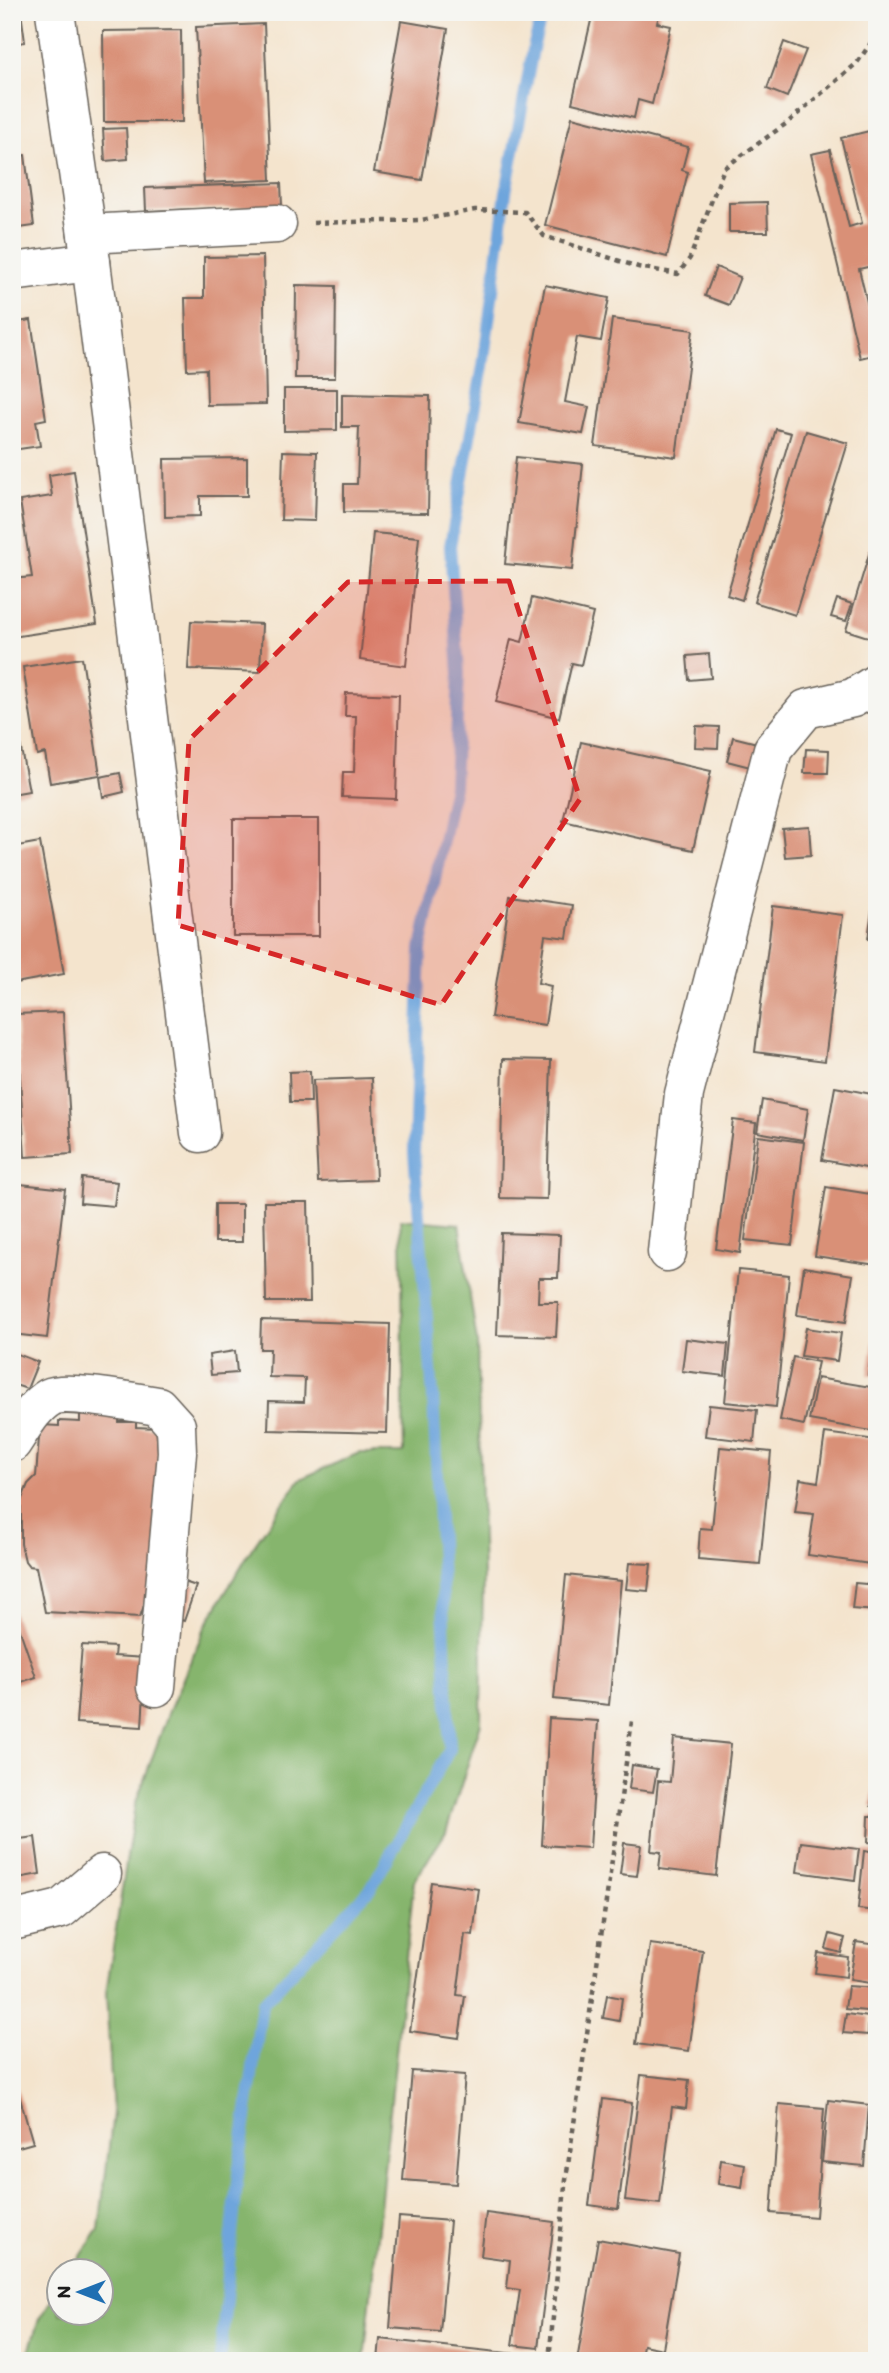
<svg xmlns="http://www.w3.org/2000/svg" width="889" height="2373" viewBox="0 0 889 2373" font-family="Itim,sans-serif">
<rect width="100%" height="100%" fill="#f6f6f2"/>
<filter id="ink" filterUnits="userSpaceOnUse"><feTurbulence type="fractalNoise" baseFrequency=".0143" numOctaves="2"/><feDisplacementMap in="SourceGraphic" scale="14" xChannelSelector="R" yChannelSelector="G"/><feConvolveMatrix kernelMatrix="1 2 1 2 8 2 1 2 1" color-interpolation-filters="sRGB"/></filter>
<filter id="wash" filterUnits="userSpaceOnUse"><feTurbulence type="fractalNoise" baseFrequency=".00686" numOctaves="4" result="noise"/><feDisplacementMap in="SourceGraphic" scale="28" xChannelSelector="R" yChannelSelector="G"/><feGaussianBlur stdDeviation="1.57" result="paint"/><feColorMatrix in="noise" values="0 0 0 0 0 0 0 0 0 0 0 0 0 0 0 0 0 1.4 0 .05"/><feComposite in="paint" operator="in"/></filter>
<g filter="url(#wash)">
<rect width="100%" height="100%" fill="#f4e4cd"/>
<path fill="#86b56d" stroke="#516844" stroke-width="2" d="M400,1219l59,5 18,118 6,236 -2,145 -35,109 -32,49 -50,480h-338l13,-42 20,-31 1,26h42v-42l-31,-1 28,-42 14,-116 -7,-120 29,-188 34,-94 37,-86 46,-77 48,-69 59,-26h45c-2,-78 0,-156 -4,-234z"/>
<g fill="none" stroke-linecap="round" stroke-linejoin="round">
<path stroke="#6ea5dc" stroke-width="12" d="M220,2361l17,-179 25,-178 109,-116 79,-139 -17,-353 -19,-244 7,-203 33,-163 5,-113 -9,-127 33,-180 23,-174 28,-148 9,-32"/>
</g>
<g id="blocks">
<g fill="#d99077">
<path d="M12,12h9l4,30 -13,2z"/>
<path d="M593,12h67l-3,11 14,3 -19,78 -14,-4 -4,18 -62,-15z"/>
<path d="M401,21l47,8 -26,151 -48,-8z"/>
<path d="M264,24l7,156 -67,3 -8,-156z"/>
<path d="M181,30l1,92h-78l-1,-91z"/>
<path d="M784,42l22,8 -19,47 -20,-8z"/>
<path d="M572,117l116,30 -6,23 6,2 -21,85 -122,-32z"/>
<path d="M126,128l2,31 -23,2 -2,-32z"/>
<path d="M877,129v152l-5,-15 -13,3 18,74v11l-17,4 -49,-204 19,-4 19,77 13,-4 -21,-85z"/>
<path d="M25,155l9,71 -22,3v-73z"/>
<path d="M281,183l1,23 -136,5 -1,-23z"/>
<path d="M767,202l1,30h-39v-29z"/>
<path d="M263,256l3,148 -59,1 -1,-36 -19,1 -2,-72h19v-41z"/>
<path d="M716,267l24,10 -11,28 -24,-9z"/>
<path d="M296,285l40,1 -1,92h-40z"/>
<path d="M545,285l64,13 -8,43 -24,-4 -12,65 24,5 -6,27 -64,-11z"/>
<path d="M612,319l81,11 -17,127 -81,-11z"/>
<path d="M31,320l15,99 -10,2 4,25 -28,4v-127z"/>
<path d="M284,389h53v41l-53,1z"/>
<path d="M342,394l88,2 -2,117 -84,-1v-28h13l2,-57h-17z"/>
<path d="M776,429l15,4 -49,167 -15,-5z"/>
<path d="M806,431l42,12 -53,172 -41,-13z"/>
<path d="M283,451l34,1 -2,69 -34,-1z"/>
<path d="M516,457l67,7 -11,106 -67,-6z"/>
<path d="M247,458v38h-47v20l-35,1 -1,-58z"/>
<path d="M74,471l23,153 -85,13v-58l20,-2 -12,-76 32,-5 -3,-21z"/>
<path d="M877,528v112l-31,-10z"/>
<path d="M373,533l46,4 -13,129 -46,-6z"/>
<path d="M532,598l61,15 -12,52 -9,-2 -13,55 -63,-16 15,-63 11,3z"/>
<path d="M837,599l15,5 -6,17 -15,-4z"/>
<path d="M191,621l71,3 -2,48 -72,-3z"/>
<path d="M709,654l2,24 -22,2 -2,-24z"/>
<path d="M82,658l18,117 -50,8 -5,-30 -8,2 -14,-88z"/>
<path d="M346,693l53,2 -3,104 -54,-2 1,-25h11l2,-56h-11z"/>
<path d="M14,712l15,79 -17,3v-81z"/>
<path d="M696,726l23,1 -1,21 -23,-1z"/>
<path d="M733,737l32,8 -7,24 -31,-8z"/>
<path d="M581,742l130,29 -18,79 -130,-29z"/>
<path d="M806,749l23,1 -1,23h-24z"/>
<path d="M120,773l4,19 -21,5 -3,-20z"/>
<rect x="233" y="819" width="86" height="117"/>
<path d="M809,826l2,29 -26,2 -3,-29z"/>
<path d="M40,842l24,132 -49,9 -3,-15v-121z"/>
<path d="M510,896l62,9 -5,33 -22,-3 -7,48 13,3 -6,39 -54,-8z"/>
<path d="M773,906l70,9 -18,146 -70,-9z"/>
<path d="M872,910h5v30l-9,-1z"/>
<path d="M63,1012l9,142 -47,3 -9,-143z"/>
<path d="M503,1059l48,1 -4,139 -47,-1z"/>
<path d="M310,1071l1,31h-21l-1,-30z"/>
<path d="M372,1078l4,102 -58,2 -5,-102z"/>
<path d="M835,1087l42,8v75l-55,-10z"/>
<path d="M762,1100l46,9 -5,31 -46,-8z"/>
<path d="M733,1120l23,3 -16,130 -24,-4z"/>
<path d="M758,1136l46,6 -12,103 -47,-5z"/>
<path d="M82,1178l35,4 -3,24 -34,-3z"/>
<path d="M20,1184l45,5 -18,149 -35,-4v-85z"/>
<path d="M826,1187l51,8v70l-62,-9z"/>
<path d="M264,1202h44l2,100h-44z"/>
<rect x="215" y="1204" width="27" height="38"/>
<path d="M501,1233l59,2 -2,43h-19l-1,24h20l-2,35 -59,-2z"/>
<path d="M804,1267l49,8 -7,47 -49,-7z"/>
<path d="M738,1270l51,5 -13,132 -51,-5z"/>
<path d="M261,1320l129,4 -3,109 -119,-3 1,-29 35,1 1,-24 -36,-1 1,-28h-10z"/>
<path d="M806,1328l35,5 -4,28 -36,-5z"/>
<path d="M875,1331h2v45l-9,-1z"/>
<path d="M686,1339l42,5 -3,32 -43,-5z"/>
<path d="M235,1351l2,22 -26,2 -2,-20z"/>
<path d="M12,1352l26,10 -11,27 -15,-5z"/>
<path d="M793,1357l25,5 -14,63 -24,-5z"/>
<path d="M817,1378l60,10v44l-68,-12z"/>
<path d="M709,1405l48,5 -3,32 -49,-6z"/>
<path d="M80,1414l39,1v7h17v5l20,1 10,112 -26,77 -95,-5 -9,-45 -7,-1 -4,-5 -4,-17v-43l7,-17 8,-8 4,-51 19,1v-5l21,1z"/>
<path d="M825,1433l52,7v125l-69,-10 6,-41 -19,-2 5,-33 18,3z"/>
<path d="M720,1447l51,5 -11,112 -62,-5 2,-31 12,1z"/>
<path d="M629,1563l22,1 -3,27 -22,-2z"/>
<path d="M566,1575l55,6 -12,124 -55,-6z"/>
<path d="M175,1579l21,7 -12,35 -20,-7z"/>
<path d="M855,1583l22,2v26l-25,-2z"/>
<path d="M13,1610l23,67 -24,8v-74z"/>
<path d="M82,1645l33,2 -1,9 32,2 -4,69 -66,-4z"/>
<path d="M549,1718l49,3 -8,127 -48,-3z"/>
<path d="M674,1738l57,6 -15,132 -57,-7 2,-17 -10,-1 7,-70 12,1z"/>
<path d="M632,1765l25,4 -4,23 -24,-3z"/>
<path d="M875,1774h2v33l-6,-1z"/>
<path d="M869,1816h8v27l-9,-1z"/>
<path d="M35,1837l5,37 -28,5v-39z"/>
<path d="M801,1842l58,7 -4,31 -58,-8z"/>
<path d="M624,1843l17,2 -4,31 -17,-2z"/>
<path d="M864,1851l13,2v58l-19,-2z"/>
<path d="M431,1882l48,7 -6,46 -8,-1 -8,61 8,1 -6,42 -49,-7z"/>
<path d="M830,1934l15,4 -4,15 -15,-4z"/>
<path d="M856,1942l21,3v39l-27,-4z"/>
<path d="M650,1944l53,7 -14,100 -53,-7z"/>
<path d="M818,1953l30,4 -2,20 -31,-4z"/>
<path d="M848,1986l29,2v24l-32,-3z"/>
<path d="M607,1995l15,3 -3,23 -16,-3z"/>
<path d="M846,2014l23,3 -1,18 -25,-2z"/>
<path d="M12,2071l21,72 -21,6z"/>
<path d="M412,2071l53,4 -9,109 -53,-4z"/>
<path d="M641,2075l48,5 -3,29 -14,-2 -12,97 -35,-4z"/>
<path d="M603,2099l29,4 -14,106 -29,-4z"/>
<path d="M828,2100l41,5 -5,61 -42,-4z"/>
<path d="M779,2104l45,4 -8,109 -45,-4z"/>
<path d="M721,2160l24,4 -3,24 -24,-4z"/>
<path d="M486,2213l68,9 -16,126 -26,-3 8,-55 -13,-2 3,-28 -29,-4z"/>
<path d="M399,2217l51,4 -10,111 -50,-4z"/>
<path d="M598,2239l81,15 -16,95 -20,-4 -3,16h-63z"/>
<path d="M380,2339l154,17v5h-156z"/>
</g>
</g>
</g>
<g filter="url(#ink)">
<use href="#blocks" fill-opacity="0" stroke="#68625a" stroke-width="2"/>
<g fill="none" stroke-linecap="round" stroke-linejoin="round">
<defs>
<g id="minor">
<path d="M55,12l36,250 109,871"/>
<path d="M87,234l190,-10"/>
<path d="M12,272l79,-10"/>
<path d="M667,1252l17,-158 89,-345 33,-40 47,-11 24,-15"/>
<path d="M12,1443c11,-16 21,-36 38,-46 15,-8 88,6 108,9l18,20 1,27 -21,234"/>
<path d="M12,1921l49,-12 41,-35"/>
</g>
</defs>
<use href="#minor" stroke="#68625a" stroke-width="41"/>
<g stroke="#68625a" stroke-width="4.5" stroke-dasharray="5 5" stroke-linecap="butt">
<path d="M313,223l108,-3 54,-10 50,2 19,24 94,31 40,7 12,-16 34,-90 63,-45 70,-60 20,-29"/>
<path d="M549,2361l16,-175 67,-465"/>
</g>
<use href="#minor" stroke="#fff" stroke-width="38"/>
</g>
</g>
<path fill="#d62828" fill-opacity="0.2" stroke="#d62828" stroke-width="5" stroke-dasharray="14 9" stroke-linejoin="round" d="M509,581l71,218 -139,206 -263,-80 11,-185 159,-158z"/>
<rect width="889" height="2373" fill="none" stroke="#f6f6f2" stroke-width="42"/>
<g transform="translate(80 2292) rotate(270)"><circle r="33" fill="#f6f6f2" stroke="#9f9f9c" stroke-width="2"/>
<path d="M0-5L12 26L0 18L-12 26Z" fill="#1f6fb2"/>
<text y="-10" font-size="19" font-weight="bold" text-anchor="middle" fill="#1c1c1c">N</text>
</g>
</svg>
